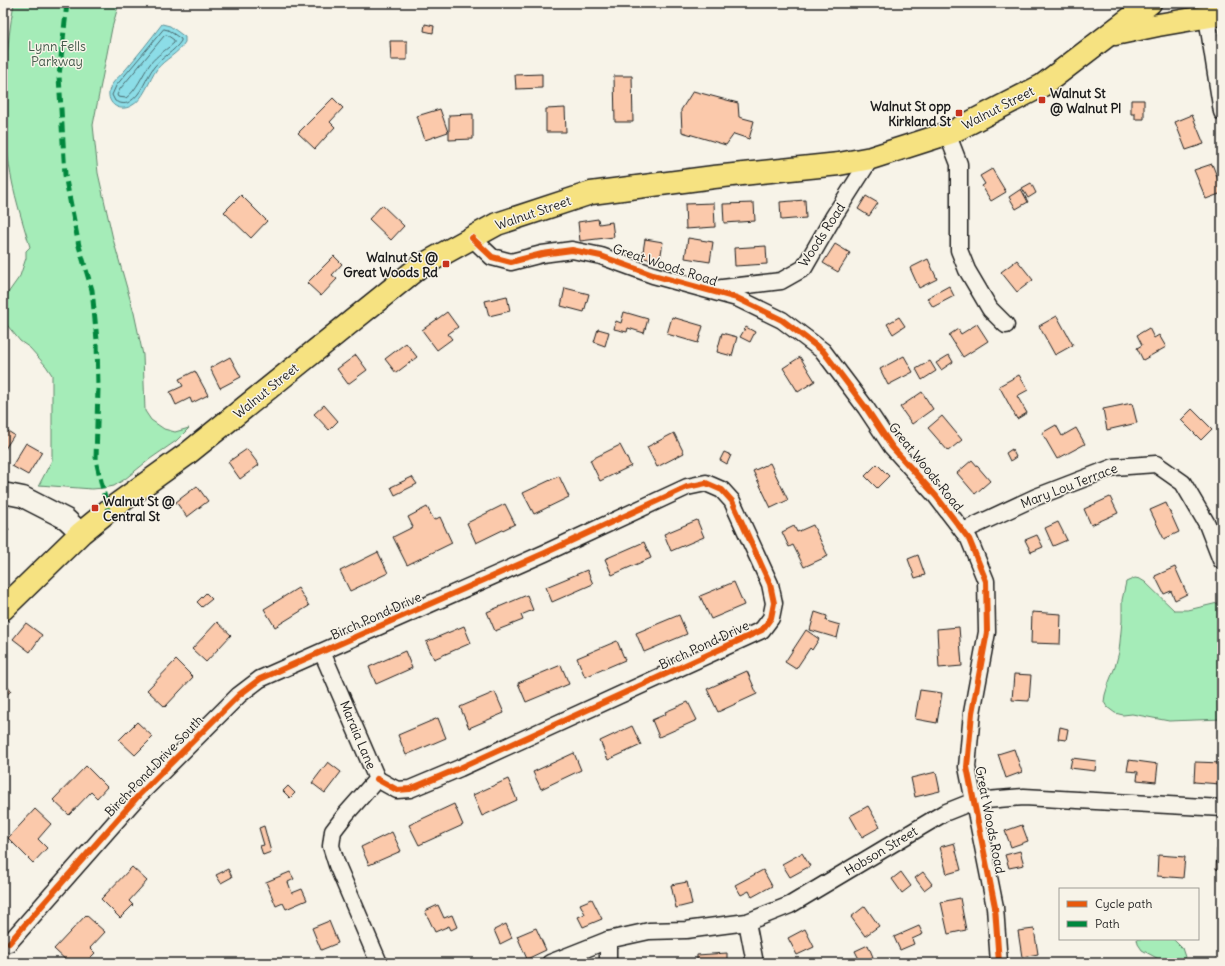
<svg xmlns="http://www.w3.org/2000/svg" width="1225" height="966" viewBox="0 0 1225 966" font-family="Delius,sans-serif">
<rect width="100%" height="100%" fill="#f7f3e8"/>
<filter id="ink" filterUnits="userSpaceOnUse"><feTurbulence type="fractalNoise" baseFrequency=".025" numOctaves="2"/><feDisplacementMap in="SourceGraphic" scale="8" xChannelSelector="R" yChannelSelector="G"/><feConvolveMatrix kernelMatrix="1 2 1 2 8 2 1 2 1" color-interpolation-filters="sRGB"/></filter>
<g filter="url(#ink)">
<g fill="#a5ecb8" stroke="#60846a">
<path d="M14,3h105l-7,25 -19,97 5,48 15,66 21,74 9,42 2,56 6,9 13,9 11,3 14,-4 -13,13 -26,18 -25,20 -11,7 -10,2 -12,1 -53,-4 13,-25v-85l-6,-9 -16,-18 -10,-7 -17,-21v-20l17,-24 6,-18v-7l4,-4c-8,-27 -17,-55 -21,-83 -2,-10 -2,-20 -2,-30 -3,-44 -1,-87 7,-131z"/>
<path d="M1135,578l5,1 5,3 29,28h14l34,-8v117l-53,2 -37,-7 -9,1 -8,-2 -8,-6 -3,-5 1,-7 4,-13 6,-15 4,-15 3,-31v-21l4,-18z"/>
<path d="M1137,939h36l9,9 5,15h-21l-24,-13 -4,-6z"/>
</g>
<path fill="#8cdde7" stroke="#5f9096" d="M162,24l8,2 15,11v5c-7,12 -20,17 -28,27 -8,11 -13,31 -26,37 -13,7 -26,-4 -21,-18 3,-7 10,-12 16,-19 12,-14 24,-29 36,-45z"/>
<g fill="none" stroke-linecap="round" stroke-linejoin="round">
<g stroke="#49696d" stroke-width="1">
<path d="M164,29l4,1 13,9v2c-7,11 -19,16 -27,26 -8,10 -12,28 -25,35 -4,3 -10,1 -14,-1l-3,-6 4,-9z"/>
<path d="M167,35l7,5v3c-8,7 -17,12 -24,21 -8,11 -13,26 -24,34l-8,-1 -1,-2 3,-6 44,-53z"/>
</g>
</g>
<g fill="#fbc9ab" stroke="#1c1c1c">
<path d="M425,24l9,2 -1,7 -9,-2z"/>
<path d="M390,41h17v19h-16z"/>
<path d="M542,74v14l-26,1 -1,-14z"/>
<path d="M614,76h18l1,46h-18z"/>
<path d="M693,91l45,12 1,14 15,4 -5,18 -15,-5 -8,11 -44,-13 -1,-22z"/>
<path d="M333,98l10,10 -13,14 5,5 -20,22 -17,-16z"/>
<path d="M1131,100h13v19h-9v-5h-4z"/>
<path d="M565,108l1,24h-20v-23z"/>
<path d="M440,109l8,23 -23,8 -8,-24z"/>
<path d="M473,114v25l-24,1v-25z"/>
<path d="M1192,115l12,29 -18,6 -11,-28z"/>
<path d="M1212,164l10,25v4l-16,6 -12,-29z"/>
<path d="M992,169l14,23 -15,9 -9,-15 3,-2 -5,-8z"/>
<path d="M1031,183l5,10 -8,5 -6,-10z"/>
<path d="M1021,189l7,13 -12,7 -7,-12z"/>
<path d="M241,195l26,26 -16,17 -27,-26z"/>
<path d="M866,196l12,7 -9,13 -11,-7z"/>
<path d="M805,200l1,18 -25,2 -1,-18z"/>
<path d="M714,203l1,24 -29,2 -1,-25z"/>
<path d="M754,203l1,18 -31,2 -1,-19z"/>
<path d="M382,205l22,21 -13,14 -22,-21z"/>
<path d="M598,219l1,5 13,-2 2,15 -34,4 -2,-19z"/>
<path d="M688,238l25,4 -3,20 -25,-4z"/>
<path d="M645,239l18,3 -3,18 -18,-2z"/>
<path d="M835,244l15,9 -12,19 -15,-9z"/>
<path d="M766,246l1,18 -32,2 -1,-18z"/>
<path d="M334,256l8,8 -10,11 5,4 -16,17 -14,-13z"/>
<path d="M928,259l9,20 -18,9 -9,-20z"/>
<path d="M1017,260l16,20 -16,12 -16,-20z"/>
<path d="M949,286l5,10 -21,11 -6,-9z"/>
<path d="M565,288l24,6 -5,18 -23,-6z"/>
<path d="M507,296l3,15 -21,5 -4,-15z"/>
<path d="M447,312l11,15 -10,7 4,5 -15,11 -15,-20z"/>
<path d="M624,312l24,7 -4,14 -16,-5 -1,4 -13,-3 2,-8 5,2z"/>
<path d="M1057,316l16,29 -18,10 -16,-29z"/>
<path d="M672,317l31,9 -5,17 -31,-9z"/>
<path d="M899,317l6,9 -12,8 -6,-10z"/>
<path d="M977,324l11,17 -25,16 -14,-22 9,-6 3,5z"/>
<path d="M746,327l9,5 -5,10 -10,-5z"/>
<path d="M1149,328l5,10 5,-3 7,12 -23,13 -6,-12 5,-3 -5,-10z"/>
<path d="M598,329l11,3 -4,14 -11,-4z"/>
<path d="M722,333l15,4 -5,19 -15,-4z"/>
<path d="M406,343l11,14 -21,16 -11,-14z"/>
<path d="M356,355l11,15 -19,14 -11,-15z"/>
<path d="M949,355l4,7 -12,8 -5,-7z"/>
<path d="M904,356l9,16 -25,13 -8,-16z"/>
<path d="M230,357l11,20 -21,11 -10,-20z"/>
<path d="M800,357l15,24 -17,11 -15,-24z"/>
<path d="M930,361l6,10 -14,9 -6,-11z"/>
<path d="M195,371l13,24 -16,8 -2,-5 -14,7 -6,-13 13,-6 -4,-7z"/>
<path d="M1019,375l9,15 -11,6 10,17 -10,6 -18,-33z"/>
<path d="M922,392l11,17 -21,15 -12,-17z"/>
<path d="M1132,403l5,20 -30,7 -4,-21z"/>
<path d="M324,405l14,16 -9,9 -15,-16z"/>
<path d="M1192,409l20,20 -11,11 -20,-20z"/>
<path d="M942,416l20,24 -14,11 -20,-23z"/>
<path d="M1056,425l6,11 14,-8 9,16 -28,15 -15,-26z"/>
<path d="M3,428l11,7 -11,17z"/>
<path d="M674,433l10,20 -27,14 -10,-20z"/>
<path d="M26,443l16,9 -14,23 -16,-9z"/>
<path d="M620,445l11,21 -31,15 -10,-21z"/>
<path d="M247,449l12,16 -19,14 -12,-17z"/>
<path d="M1012,449l4,8 -6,4 -4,-8z"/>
<path d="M724,452l7,3 -4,9 -7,-4z"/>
<path d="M972,460l18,21 -15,13 -18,-21z"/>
<path d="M770,463l18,37 -17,8 -18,-37z"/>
<path d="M877,464l12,12 -12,12 -12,-12z"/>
<path d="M559,476l10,21 -35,17 -11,-21z"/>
<path d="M412,477l5,7 -22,11 -4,-8z"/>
<path d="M197,486l11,15 -21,16 -11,-15z"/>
<path d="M1110,497l8,16 -27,12 -7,-16z"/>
<path d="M1166,503l13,29 -15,7 -14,-29z"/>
<path d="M505,504l10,20 -39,19 -9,-20z"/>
<path d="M427,507l7,13 6,-3 12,26 -45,22 -14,-28 20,-10 -5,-10z"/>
<path d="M697,520l7,17 -33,14 -7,-17z"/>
<path d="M1058,522l9,18 -14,6 -8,-18z"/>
<path d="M3,525l6,4 -6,9z"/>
<path d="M813,525l15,31 -24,11 -11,-22 -4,2 -7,-15 12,-6 3,6z"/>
<path d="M1037,535l6,12 -12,5 -6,-12z"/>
<path d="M644,542l7,16 -39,17 -7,-16z"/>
<path d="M378,552l10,21 -38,18 -10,-20z"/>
<path d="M918,555l7,20 -10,3 -7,-19z"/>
<path d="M1175,567l12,27 -12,6 -4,-9 -7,3 -9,-18z"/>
<path d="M587,570l6,14 -41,18 -6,-15z"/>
<path d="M734,582l10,23 -33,14 -11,-23z"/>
<path d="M298,588l11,18 -34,21 -11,-18z"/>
<path d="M206,593l6,6 -10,8 -5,-5z"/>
<path d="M527,595l6,15 -12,5 2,5 -28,11 -8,-19z"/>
<path d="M815,612l12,4 -1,5 14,4 -3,13 -27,-8z"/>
<path d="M1032,612l29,2 -1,30 -29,-1z"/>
<path d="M679,615l8,19 -43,18 -8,-19z"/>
<path d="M217,622l14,13 -25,27 -14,-13z"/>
<path d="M26,623l16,12 -12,17 -17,-13z"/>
<path d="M464,626l7,17 -37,16 -8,-17z"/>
<path d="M959,627l3,39 -23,2 -2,-39z"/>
<path d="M806,630l13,9 -7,11 -2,-2 -14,21 -11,-7z"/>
<path d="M617,641l8,19 -40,17 -8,-19z"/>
<path d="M405,651l7,17 -36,16 -7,-17z"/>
<path d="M176,660l17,17 -28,30 -18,-17z"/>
<path d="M561,665l8,19 -43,18 -8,-19z"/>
<path d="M747,671l10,23 -39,18 -11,-23z"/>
<path d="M1014,674l17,1 -2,26 -17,-1z"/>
<path d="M3,681l8,10 -8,7z"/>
<path d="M920,690l22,3 -5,30 -22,-4z"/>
<path d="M495,692l9,21 -35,15 -9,-21z"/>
<path d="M688,702l9,18 -38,17 -7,-17 14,-6 -1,-2z"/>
<path d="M438,718l8,20 -40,17 -8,-20z"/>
<path d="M137,722l16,15 -18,18 -16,-15z"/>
<path d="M632,726l9,19 -33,15 -8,-19z"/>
<path d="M1060,727l8,2 -2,11 -8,-1z"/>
<path d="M1014,749l8,23 -16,6 -8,-24z"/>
<path d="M574,753l7,17 -40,19 -8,-17z"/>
<path d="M1072,758l24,3 -1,10 -25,-3z"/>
<path d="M1129,760l29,4 -2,18 -19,-2 1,-8 -11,-1z"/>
<path d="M328,762l13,10 -16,21 -13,-10z"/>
<path d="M1195,762l27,1 -2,21 -26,-2z"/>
<path d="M86,766l21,21 -10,11 -6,-6 -22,23 -16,-15z"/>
<path d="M936,772l4,19 -25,6 -4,-19z"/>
<path d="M508,779l9,21 -35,16 -9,-21z"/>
<path d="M288,786l7,7 -5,5 -7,-7z"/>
<path d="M454,804l9,21 -44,20 -10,-20z"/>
<path d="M868,806l12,21 -18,10 -12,-21z"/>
<path d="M35,809l16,15 -13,15 9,9 -14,15 -25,-25z"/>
<path d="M1022,825l6,16 -17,6 -6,-16z"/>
<path d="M264,826l7,26 -8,3 -3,-9 4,-1 -5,-17z"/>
<path d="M392,832l9,19 -32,14 -8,-18z"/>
<path d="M954,843l7,27 -14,4 -7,-27z"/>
<path d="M1217,849l5,1v20l-6,-1z"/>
<path d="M1020,851l4,14 -15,3 -4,-13z"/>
<path d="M802,853l8,13 -20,11 -8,-13z"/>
<path d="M1158,855l27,2 -2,21 -26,-2z"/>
<path d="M132,867l15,14 -18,20 4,4 -13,13 -19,-19z"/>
<path d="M228,869l4,8 -11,6 -5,-8z"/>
<path d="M763,870l9,16 -20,11 -3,-6 -8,4 -6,-10z"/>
<path d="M290,872l4,7 -6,3 4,11 10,-4 5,11 -21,9 -3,-6 -7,3 -10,-24z"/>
<path d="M901,872l10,14 -9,7 -10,-14z"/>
<path d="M923,872l9,12 -8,6 -9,-12z"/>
<path d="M687,882l5,22 -16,4 -5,-23z"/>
<path d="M960,898l6,32 -18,4 -7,-32z"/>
<path d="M592,899l10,20 -19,8 -5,-10 7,-3 -5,-10z"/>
<path d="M438,905l6,13 8,-3 5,12 -6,3 -2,-4 -14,6 -10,-21z"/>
<path d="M865,906l14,20 -14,10 -14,-19z"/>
<path d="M86,915l19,17 -15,16 5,5 -10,10h-16l-15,-14z"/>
<path d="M329,921l9,22 -17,7 -9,-22z"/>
<path d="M506,924l6,14 -12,6 -6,-14z"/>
<path d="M919,926l4,8 -11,5 2,5 -14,6 -6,-13z"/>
<path d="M536,928l10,22 -19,9 -10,-23z"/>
<path d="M805,929l9,18 -17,8 -9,-17z"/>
<path d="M1034,929l4,25 -16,3 -4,-26z"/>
<path d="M868,945l5,12 -12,6 -6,-12z"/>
<path d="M727,953v10h-30v-8z"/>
</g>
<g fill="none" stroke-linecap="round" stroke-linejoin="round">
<defs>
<g id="minor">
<path d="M1207,17l15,95"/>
<path d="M947,133l12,31v86l8,20 23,39 16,16"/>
<path d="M472,238l20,19 19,5 31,-8 30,-4 29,6 52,19 84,23 45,22 41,31 43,57 26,39 44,49 33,43 17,42 1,51 -15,81 -5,54 28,140 4,56"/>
<path d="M714,289l67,-8 23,-13 30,-52 37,-58"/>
<path d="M963,531l73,-34 78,-30 42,-3 27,19 24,41 14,36"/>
<path d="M322,652l55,127"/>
<path d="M377,779l-31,35 -13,17 -2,15 6,19 42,98"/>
<path d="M747,922l8,41"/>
<path d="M608,940v23"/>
<path d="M9,943l130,-148 100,-100 21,-16 285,-126 142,-66 19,-4 16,7 10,11 38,83 4,19 -3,15 -9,12 -302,138 -50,21 -13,1 -20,-11"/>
<path d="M550,963l58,-23 41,-9 37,-1 61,-8 43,-17 154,-92 30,-12 50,-4 198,11"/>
</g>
<path id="tertiary" d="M3,493l20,4 43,22 15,14"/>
<g id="primary">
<path d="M1115,34l43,-9 64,-11"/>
<path d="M3,609l78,-76 27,-22 79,-57 232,-187 78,-43 94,-31 123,-16 125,-13 32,-6 81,-26 91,-47 107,-82"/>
</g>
</defs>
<use href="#minor" stroke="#1c1c1c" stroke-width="19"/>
<use href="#tertiary" stroke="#1c1c1c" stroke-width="23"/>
<use href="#primary" stroke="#1c1c1c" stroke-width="25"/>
<use href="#minor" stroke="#f7f3e8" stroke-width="16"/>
<use href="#tertiary" stroke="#f7f3e8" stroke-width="20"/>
<use href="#primary" stroke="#f6e281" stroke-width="22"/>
<path stroke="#00873e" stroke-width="5" stroke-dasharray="10 5" stroke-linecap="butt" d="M67,3l-8,73 6,99 14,71 13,44 5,50 1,48 -2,72 12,51"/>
<defs>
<g id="cycleway">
<path d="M472,238l20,19 19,5 31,-8 30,-4 29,6 52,19 84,23 45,22 41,31 43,57 26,39 44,49 33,43 17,42 1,51 -15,81 -5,54 28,140 4,56"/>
<path d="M9,943l130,-148 100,-100 21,-16 285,-126 142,-66 19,-4 16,7 10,11 38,83 4,19 -3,15 -9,12 -302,138 -50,21 -13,1 -20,-11"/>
</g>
</defs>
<use href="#cycleway" stroke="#f7f3e8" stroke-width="8"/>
<use href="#cycleway" stroke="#e8590c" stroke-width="6"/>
</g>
</g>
<g fill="#c8321e" stroke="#f7f3e8" stroke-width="1.5">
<rect x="1038" y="96" width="8" height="8" rx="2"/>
<rect x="955" y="109" width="8" height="8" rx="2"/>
<rect x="442" y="260" width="8" height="8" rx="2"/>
<rect x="91" y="504" width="8" height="8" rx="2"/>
</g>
<g text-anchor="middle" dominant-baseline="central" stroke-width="3" stroke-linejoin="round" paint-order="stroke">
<g font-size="13" fill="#455a4b" stroke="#f7f3e8">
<text x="57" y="46">Lynn Fells<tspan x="57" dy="15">Parkway</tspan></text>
</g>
<g font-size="13" font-weight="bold" fill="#1c1c1c" stroke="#f7f3e8" text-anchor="start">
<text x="1050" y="93">Walnut St<tspan x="1050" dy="15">@ Walnut Pl</tspan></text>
<text x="951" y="106" text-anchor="end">Walnut St opp<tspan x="951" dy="15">Kirkland St</tspan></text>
<text x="438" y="257" text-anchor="end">Walnut St @<tspan x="438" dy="15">Great Woods Rd</tspan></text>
<text x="103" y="501">Walnut St @<tspan x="103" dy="15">Central St</tspan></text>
</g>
<g font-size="13" fill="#1c1c1c" stroke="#f7f3e8">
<text transform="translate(998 108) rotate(-27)">Walnut Street</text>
<text transform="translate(533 213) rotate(-19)">Walnut Street</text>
<text transform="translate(822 235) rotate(-57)">Woods Road</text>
<text transform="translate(665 265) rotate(18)">Great Woods Road</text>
<text transform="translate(266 391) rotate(-39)">Walnut Street</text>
<text transform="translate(926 467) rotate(51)">Great Woods Road</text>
<text transform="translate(1069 486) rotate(-21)">Mary Lou Terrace</text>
<text transform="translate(376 616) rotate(-24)">Birch Pond Drive</text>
<text transform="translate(704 645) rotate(-25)">Birch Pond Drive</text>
<text transform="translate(358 735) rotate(67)">Maraia Lane</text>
<text transform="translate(154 766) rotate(-46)">Birch Pond Drive South</text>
<text transform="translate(990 820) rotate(79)">Great Woods Road</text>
<text transform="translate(881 851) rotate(-31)">Hobson Street</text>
</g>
</g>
<rect width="1225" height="966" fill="none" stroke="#f7f3e8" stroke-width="16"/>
<rect x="8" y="8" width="1209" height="950" fill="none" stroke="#1c1c1c" stroke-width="1.5" filter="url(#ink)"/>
<rect x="1059" y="888" width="140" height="52" fill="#f7f3e8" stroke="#9f9d96"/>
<rect x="1067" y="901" width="20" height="6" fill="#e8590c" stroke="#9f9d96"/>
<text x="1095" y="908" font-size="12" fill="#1c1c1c">Cycle path</text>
<rect x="1067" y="921" width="20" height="6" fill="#00873e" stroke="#9f9d96"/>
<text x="1095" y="928" font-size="12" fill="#1c1c1c">Path</text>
</svg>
